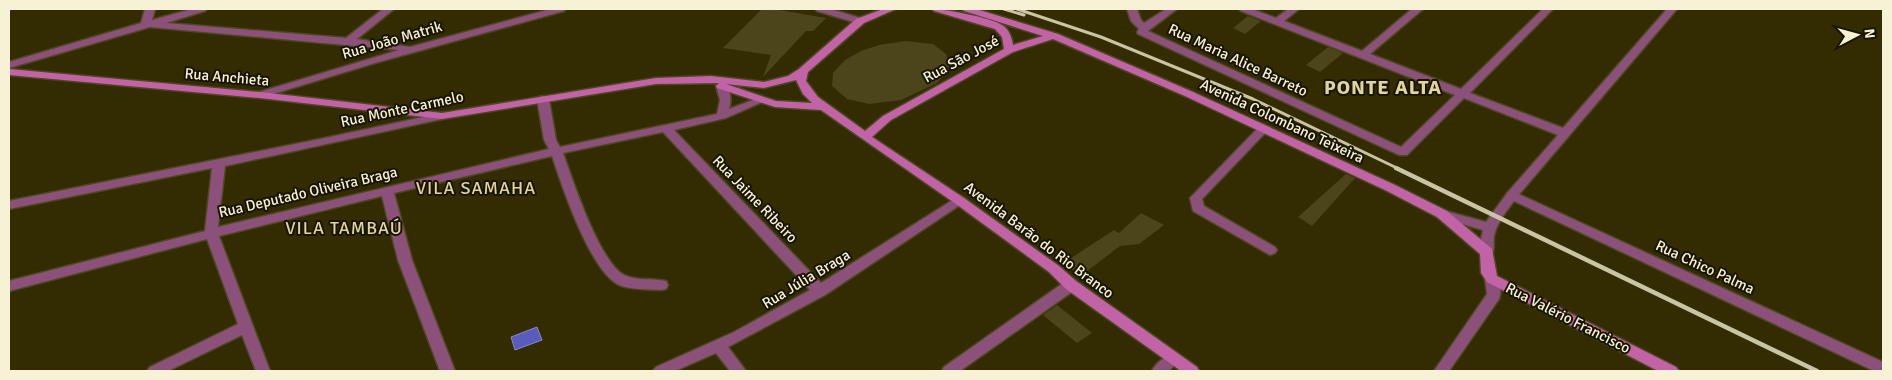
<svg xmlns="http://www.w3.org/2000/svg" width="1892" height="380" viewBox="0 0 1892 380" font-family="Signika,sans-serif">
<rect width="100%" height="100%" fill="#332c00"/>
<path fill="#5a5bbe" stroke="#8988c5" d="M537,327l5,13 -27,10 -4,-13z"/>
<g fill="#4c441b">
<path d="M762,9h12l52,9 -13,13h-7l-43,46 8,-22 -48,-7z"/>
<path d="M1248,16l13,5 -16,13 -12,-6z"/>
<path d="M905,41l28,3 13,10 3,9 -1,7 -11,13 -36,17 -32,4 -22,-5 -15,-13 1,-13 12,-13 16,-9 18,-6z"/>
<path d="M1328,47l15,6 -23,19 -14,-7z"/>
<path d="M1346,174l9,4 -43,48 -14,-9z"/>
<path d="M1141,213l23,12 -25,19 -19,2 -38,29 -20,-11 52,-34 5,3z"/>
<path d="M1057,305l35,28 -15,10 -34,-28z"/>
</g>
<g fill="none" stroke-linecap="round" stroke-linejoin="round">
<defs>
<g id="minor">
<path d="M145,9h10l-3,11 40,-11h15l-2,2 -39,12 180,15 37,-29h11l-37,30 53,8 141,-38h15l-2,2 -189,52 -115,35 -6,-3 2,-2 143,-43 -249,-23 -141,41v-6l132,-39z"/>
<path d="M815,9h15l34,10 1,2 -5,3 -43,-13z"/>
<path d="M1127,9h10l4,11 3,3 22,-14h11l-29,22 253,116 54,-52 -214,-84 -2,-2h13l24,9 12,-9h11l-15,12 78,30 50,-42h11l-53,45 91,35 82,-80h10l-83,84 93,35 104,-119h10l-161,189h-8l-2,-3 2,-3 50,-57 -94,-37 -57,57h-8l-261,-121 -1,-2 2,-3 -8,-8z"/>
<path d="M721,83c10,3 11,17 8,26l32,-12 6,3 -41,18 -52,12 147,153 135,-85h8l2,3 -141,94 -97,52 18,24h-16l-14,-18 -41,18h-22l3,-4 78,-35 76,-42 -147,-158 -100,21c10,28 36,108 61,122 12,6 29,3 42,6l2,4 -2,4 -5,1c-13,-1 -31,0 -42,-5 -29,-14 -57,-99 -67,-129l-158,37 18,67 43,111h-15l-42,-111 -16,-64 -163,40 51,135h-14l-14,-36 -74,36h-21l3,-4 88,-43 -31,-85 -198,52v-10l196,-50 7,-63 -203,41v-8l316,-63 117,-25 6,3 -6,3 -217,47 -7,61 331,-78 -5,-9 -7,-41 2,-2 4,-1 6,3 7,41 4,7 157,-33 3,-14 -4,-14z"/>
<path d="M1263,126l6,3 -2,2 -65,68 2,7 71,41 2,3 -2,3 -5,2 -77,-44 -3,-13 69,-71z"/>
<path d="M1071,280l5,1 2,4 -2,4 -116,82h-18l2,-4 122,-86z"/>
<path d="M1173,353l5,2 2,4 -11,12h-17c3,-7 13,-15 21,-18z"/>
</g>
<g id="tertiary">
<path d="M1512,191l371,171v9h-9l-360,-170c-8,11 -17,21 -20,35 -1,6 1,13 -2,19h-10l-2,-12 3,-13 -46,-13 -1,-3 6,-4 44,12 22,-30z"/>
<path d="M1492,274l5,2c3,5 5,17 2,23l-50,72h-15l53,-77 -2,-15 2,-3z"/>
</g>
<path id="secondary" d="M883,9h13l-32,14 -56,49 -2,9 12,16 47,34 18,-15 121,-67 -2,-12 -7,-8 -61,-18 -2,-2c13,0 60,9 70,16 7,4 10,13 11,20l30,-9 -79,-25 -2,-2h14l82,25 135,58 202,93 52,26 45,38 5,27 179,91 3,4h-21l-171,-89 -6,-9 -1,-19 -43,-37 -50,-26 -202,-95 -132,-57 -40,13 -122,68 -19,17 92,61 95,68 17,15 121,86 2,4h-18l-115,-82 -17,-17 -93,-68 -135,-94 -46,-3 -58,-19 -1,-2 3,-3 -63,1 -214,35 -182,-21 -251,-23v-6l251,23 182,21 214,-35 55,-2 53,6 24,-6 11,-7 57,-50zM796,80l7,14 9,9 -36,-2 -50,-17 38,4z"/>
</defs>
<use href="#minor" stroke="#4e481e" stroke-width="3"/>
<use href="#tertiary" stroke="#4e481e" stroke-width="3"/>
<use href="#secondary" stroke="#4e481e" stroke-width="3"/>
<use href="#minor" fill="#8c517a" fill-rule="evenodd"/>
<use href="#tertiary" fill="#8c517a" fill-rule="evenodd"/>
<use href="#secondary" fill="#c163a6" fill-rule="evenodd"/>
<g stroke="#c9c4a4" stroke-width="3">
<path d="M1004,9l20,6"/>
<path d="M1017,9l84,28 152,62 146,70"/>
</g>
<path stroke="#c9c4a4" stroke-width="4.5" d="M1396,168l421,203"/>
</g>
<g text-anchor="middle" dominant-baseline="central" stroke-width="4" stroke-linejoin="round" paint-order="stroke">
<g font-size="15" fill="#f7f2d6" stroke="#181401">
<text transform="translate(392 40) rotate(-16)">Rua João Matrik</text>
<text transform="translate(961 59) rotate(-28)">Rua São José</text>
<text transform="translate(1238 60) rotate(25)">Rua Maria Alice Barreto</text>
<text transform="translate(227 77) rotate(5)">Rua Anchieta</text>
<text transform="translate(402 109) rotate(-12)">Rua Monte Carmelo</text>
<text transform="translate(1282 121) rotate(25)">Avenida Colombano Teixeira</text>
<text transform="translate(308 192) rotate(-13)">Rua Deputado Oliveira Braga</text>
<text transform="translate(755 199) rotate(46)">Rua Jaime Ribeiro</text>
<text transform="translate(1039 240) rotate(37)">Avenida Barão do Rio Branco</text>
<text transform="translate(1705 267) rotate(25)">Rua Chico Palma</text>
<text transform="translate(806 279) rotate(-31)">Rua Júlia Braga</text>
<text transform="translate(1568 318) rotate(27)">Rua Valério Francisco</text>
</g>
<g font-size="18" letter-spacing="1" fill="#e0d69c" stroke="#181401">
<text x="476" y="188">VILA SAMAHA</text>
<text x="344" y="228">VILA TAMBAÚ</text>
</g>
<g font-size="20" font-weight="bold" letter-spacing="1" fill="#e0d69c" stroke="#181401">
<text x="1383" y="87">PONTE ALTA</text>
</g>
</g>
<rect width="1892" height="380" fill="none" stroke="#f7f2d6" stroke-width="20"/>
<g transform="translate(1857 35) rotate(84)" stroke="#181401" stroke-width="4" paint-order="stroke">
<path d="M0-4L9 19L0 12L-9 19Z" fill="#f7f2d6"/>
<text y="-8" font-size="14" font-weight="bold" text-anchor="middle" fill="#f7f2d6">N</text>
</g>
</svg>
